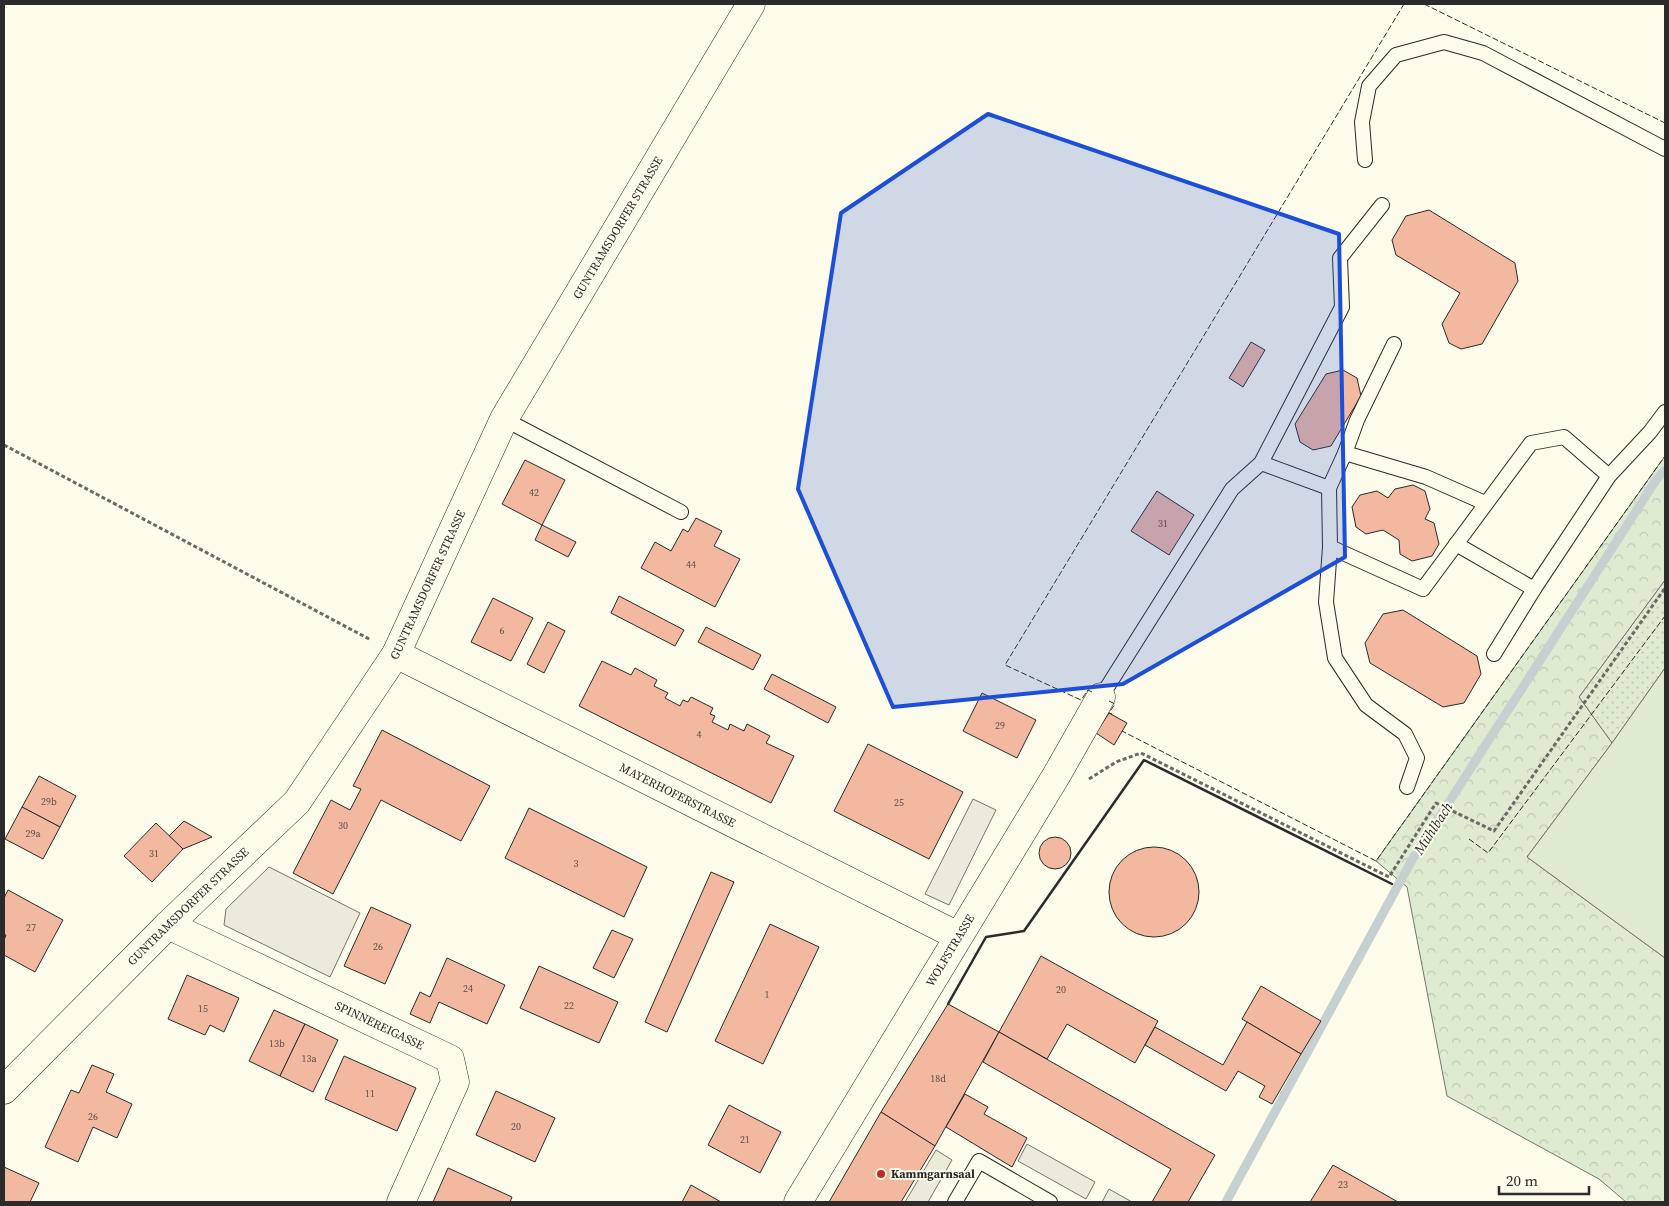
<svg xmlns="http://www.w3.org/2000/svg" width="1669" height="1206" viewBox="0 0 1669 1206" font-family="'Source Serif 4',serif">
<defs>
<pattern id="grass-dots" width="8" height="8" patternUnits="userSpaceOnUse" patternTransform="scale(1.25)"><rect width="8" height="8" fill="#deebd1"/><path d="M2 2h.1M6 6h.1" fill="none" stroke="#bfcab4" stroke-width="1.8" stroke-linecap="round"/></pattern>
<pattern id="forest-crowns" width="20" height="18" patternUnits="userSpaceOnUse" patternTransform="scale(1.25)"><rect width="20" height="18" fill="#deebd1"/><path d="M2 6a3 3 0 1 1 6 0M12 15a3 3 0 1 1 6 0" fill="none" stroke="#bfcab4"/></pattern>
</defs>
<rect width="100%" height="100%" fill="#fdfbea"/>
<path fill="url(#grass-dots)" stroke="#74746e" d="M1665,580v88l-53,75 -33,-46z"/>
<path fill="url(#forest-crowns)" stroke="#74746e" d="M1665,456v124l-86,117 33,46 -85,114 138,101v244h-39l-27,-23 -152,-83 -40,-209 -31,-26z"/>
<path fill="#deebd1" stroke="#74746e" d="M1665,668v290l-138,-101 85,-114z"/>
<g fill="#eceadb" stroke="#74746e">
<path d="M973,799l23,11 -47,95 -24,-11z"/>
<path d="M269,867l91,46 -30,64 -106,-52 2,-16z"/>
<path d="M1027,1144l68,38 -9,17 -68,-38z"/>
<path d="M936,1150l16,10 -24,42h-23z"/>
<path d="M1109,1189l23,13h-30z"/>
</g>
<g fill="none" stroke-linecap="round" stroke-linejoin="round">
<path stroke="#c7d0d0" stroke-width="9" d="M1226,1202l187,-344 243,-378 9,-10"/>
</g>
<g fill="#f2b8a0" stroke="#2b2b2b">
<path d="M1429,210l86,53 3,18 -36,63 -21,5 -12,-6 -7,-19 18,-31 -64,-38 -4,-15 14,-24z"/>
<path d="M1251,342l14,8 -22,37 -14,-9z"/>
<path d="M1343,370l14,8 4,18 -30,50 -18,4 -13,-8 -5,-18 31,-50z"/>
<path d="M525,460l40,20 -23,45 -40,-21z"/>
<path d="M1413,485l12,6 5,18 -5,10 9,4 5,21 -7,12 -20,5 -12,-7 -1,-14 -16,-10 -17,4 -10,-7 -4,-20 8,-12 17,-4 11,7 7,-9z"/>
<path d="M1157,491l37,24 -25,40 -38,-24z"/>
<path d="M696,518l26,13 -8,15 26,13 -25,48 -74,-39 14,-26 16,9 12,-22 5,3z"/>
<path d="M542,525l34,17 -8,15 -33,-17z"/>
<path d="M619,596l65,34 -9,16 -64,-33z"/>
<path d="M493,598l40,20 -22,43 -40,-19z"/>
<path d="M1403,610l74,46 4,18 -17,29 -21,4 -73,-44 -5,-20 18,-29z"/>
<path d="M548,622l17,9 -21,42 -17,-9z"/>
<path d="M706,627l55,28 -8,15 -55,-28z"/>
<path d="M602,661l29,14 4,-7 22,12 -3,6 14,7 -3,5 15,8 3,-6 5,2 3,-5 22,11 -3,6 5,2 -3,6 16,8 2,-6 14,7 3,-7 23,12 -4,7 28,13 -23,47 -192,-97z"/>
<path d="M772,674l64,33 -8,16 -64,-34z"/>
<path d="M982,693l54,27 -19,38 -54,-27z"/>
<path d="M1109,713l18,10 -13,22 -18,-12z"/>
<path d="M382,730l108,56 -29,55 -80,-41 -48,94 -40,-21 38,-73 19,10 11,-21 -8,-3z"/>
<path d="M868,744l95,48 -34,67 -95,-48z"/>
<path d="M39,776l37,20 -16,31 -38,-20z"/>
<path d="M22,807l38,20 -17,32 -38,-20z"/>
<path d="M529,808l118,59 -23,50 -119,-59z"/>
<path d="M184,821l28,16 -29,12 -14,-13z"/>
<path d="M156,823l27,26 -31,33 -28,-26z"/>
<circle cx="1055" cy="853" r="16"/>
<circle cx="1154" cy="892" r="45"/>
<path d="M711,872l23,10 -67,150 -22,-10z"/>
<path d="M8,890l55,30 -28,52 -31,-17v-15l2,-5 -2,-1v-36z"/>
<path d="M371,907l40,18 -26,59 -41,-18z"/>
<path d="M770,924l49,23 -56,117 -48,-23z"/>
<path d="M612,930l21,9 -19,39 -21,-10z"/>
<path d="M1041,956l117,65 -23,42 -68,-39 -20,35 -48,-27z"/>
<path d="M447,958l58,27 -18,39 -48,-22 -9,21 -20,-9 10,-22 10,5z"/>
<path d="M539,966l79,36 -19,41 -79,-35z"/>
<path d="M187,975l52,23 -15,34 -14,-7 -5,10 -37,-16z"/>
<path d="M1261,986l60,35 -20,33 -59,-35z"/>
<path d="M948,1004l51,28 -64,114 -54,-34z"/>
<path d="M274,1010l31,14 -25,52 -31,-15z"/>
<path d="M1247,1022l54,32 -29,50 -13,-7 6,-11 -27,-15 -12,20 -81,-46 10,-18 68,38z"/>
<path d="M305,1024l33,16 -25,52 -33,-16z"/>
<path d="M999,1032l216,123 -27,47h-36l19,-33 -188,-107z"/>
<path d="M344,1056l72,32 -19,43 -72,-32z"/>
<path d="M92,1065l22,9 -8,18 26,12 -15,34 -24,-11 -15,35 -33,-15 26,-57 8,3z"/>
<path d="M496,1091l59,27 -20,44 -59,-27z"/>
<path d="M965,1094l23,13 -4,7 43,24 -15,29 -66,-40z"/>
<path d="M729,1105l52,27 -21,41 -52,-28z"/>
<path d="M881,1112l54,34 -34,56h-72z"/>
<path d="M1333,1165l65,37h-88z"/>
<path d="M4,1167l35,16 -9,19h-26z"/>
<path d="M448,1168l64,29 -2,5h-77z"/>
<path d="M691,1185l30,17h-39z"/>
</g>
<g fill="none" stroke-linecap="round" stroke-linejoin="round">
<defs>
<g id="service">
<path d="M1365,160l-3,-38 7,-36 27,-31 48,-13 39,11 182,96"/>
<path d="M1394,344l-37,76 -12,33 -16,35 1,59 -4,55 9,56 31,47 39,29 12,24 -10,29"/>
<path d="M504,419l177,93"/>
<path d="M1345,453l81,24 59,26"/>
<path d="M1261,463l68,25"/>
<path d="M1456,544l78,45"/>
<path d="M1330,547l93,42 108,-146 33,-6 45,39"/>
<path d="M1494,654l40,-65 75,-113 41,-44 15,-20"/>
<path d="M1101,697l131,-208 29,-26 81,-156 -2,-49 42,-53"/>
<path d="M955,1202l24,-41 71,41"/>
</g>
<g id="minor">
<path id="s1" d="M396,654l562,282"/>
<path id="s2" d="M168,925l282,134 5,23 -54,120"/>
<path id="s3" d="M4,1090l164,-165 129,-123 99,-148 108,-235 247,-415"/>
<path id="s4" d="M798,1202l258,-426 45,-79"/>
</g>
</defs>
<use href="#service" stroke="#2b2b2b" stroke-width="16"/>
<use href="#minor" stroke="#2b2b2b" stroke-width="29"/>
<g stroke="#6a6964" stroke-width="3" stroke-dasharray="4 2.5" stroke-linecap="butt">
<path d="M4,445l367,195"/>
<path d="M1089,779l27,-17 25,-9 248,124 47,-74 58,28 171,-243"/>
</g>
<use href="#service" stroke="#fdfbea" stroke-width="14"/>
<use href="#minor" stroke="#fdfbea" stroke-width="28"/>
<g stroke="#2b2b2b" stroke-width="1" stroke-dasharray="6 2.5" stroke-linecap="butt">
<path d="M1424,4l241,119"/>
<path d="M1092,692l-4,-2 -7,10 -76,-35 399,-661"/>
<path d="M1109,701l6,3 -6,9 3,1"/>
<path d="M1123,730l-1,1 254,130 289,-405"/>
<path d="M1469,839l19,14 177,-237"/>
</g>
<path stroke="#2b2b2b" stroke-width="2.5" d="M948,1004l38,-67 38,-6 120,-171 248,124"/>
</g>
<path fill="#1d4ed8" fill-opacity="0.2" stroke="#1d4ed8" stroke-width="4" stroke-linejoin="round" d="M988,114l351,120 6,323 -222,127 -230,23 -95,-218 43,-276z"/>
<circle fill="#c62828" stroke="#fdfbea" stroke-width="2" cx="881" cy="1174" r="5"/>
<g text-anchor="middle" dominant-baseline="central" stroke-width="4" stroke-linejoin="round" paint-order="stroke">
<g font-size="10" fill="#5d4e48">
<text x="534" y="492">42</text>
<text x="1163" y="523">31</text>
<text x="691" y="564">44</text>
<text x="502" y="630">6</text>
<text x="1000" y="725">29</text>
<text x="699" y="734">4</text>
<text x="49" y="801">29b</text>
<text x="899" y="802">25</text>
<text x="343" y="825">30</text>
<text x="33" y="833">29a</text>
<text x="154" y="853">31</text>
<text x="576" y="863">3</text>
<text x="31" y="927">27</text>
<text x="378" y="946">26</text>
<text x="468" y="988">24</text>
<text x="1061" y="989">20</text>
<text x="767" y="994">1</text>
<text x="569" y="1005">22</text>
<text x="203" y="1008">15</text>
<text x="277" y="1043">13b</text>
<text x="309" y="1058">13a</text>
<text x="938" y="1078">18d</text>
<text x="370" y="1093">11</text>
<text x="93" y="1116">26</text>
<text x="516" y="1126">20</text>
<text x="745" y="1139">21</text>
<text x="1343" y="1184">23</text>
</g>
<g font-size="12" fill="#2b2b2b" stroke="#fdfbea">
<text stroke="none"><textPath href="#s3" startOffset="1070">GUNTRAMSDORFER STRASSE</textPath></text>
<text stroke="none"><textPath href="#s3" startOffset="665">GUNTRAMSDORFER STRASSE</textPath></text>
<text stroke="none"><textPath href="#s1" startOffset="315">MAYERHOFERSTRASSE</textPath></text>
<text stroke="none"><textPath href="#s3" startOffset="260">GUNTRAMSDORFER STRASSE</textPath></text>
<text stroke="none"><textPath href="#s4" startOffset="294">WOLFSTRASSE</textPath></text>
<text stroke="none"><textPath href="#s2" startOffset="234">SPINNEREIGASSE</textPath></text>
</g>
<g font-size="12" font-weight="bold" fill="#2b2b2b" stroke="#fdfbea" text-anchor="start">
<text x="891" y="1174">Kammgarnsaal</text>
</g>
<g font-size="14" font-style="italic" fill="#2b2b2b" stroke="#fdfbea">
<text transform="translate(1433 828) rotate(-57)">Mühlbach</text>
</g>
</g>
<rect width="1669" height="1206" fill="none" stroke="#2b2b2b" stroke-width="10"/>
<path d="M1499 1186v8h90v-8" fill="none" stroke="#2b2b2b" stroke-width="2.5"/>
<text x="1506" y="1186" font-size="15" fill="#2b2b2b" stroke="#fdfbea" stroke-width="4" paint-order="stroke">20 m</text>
</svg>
